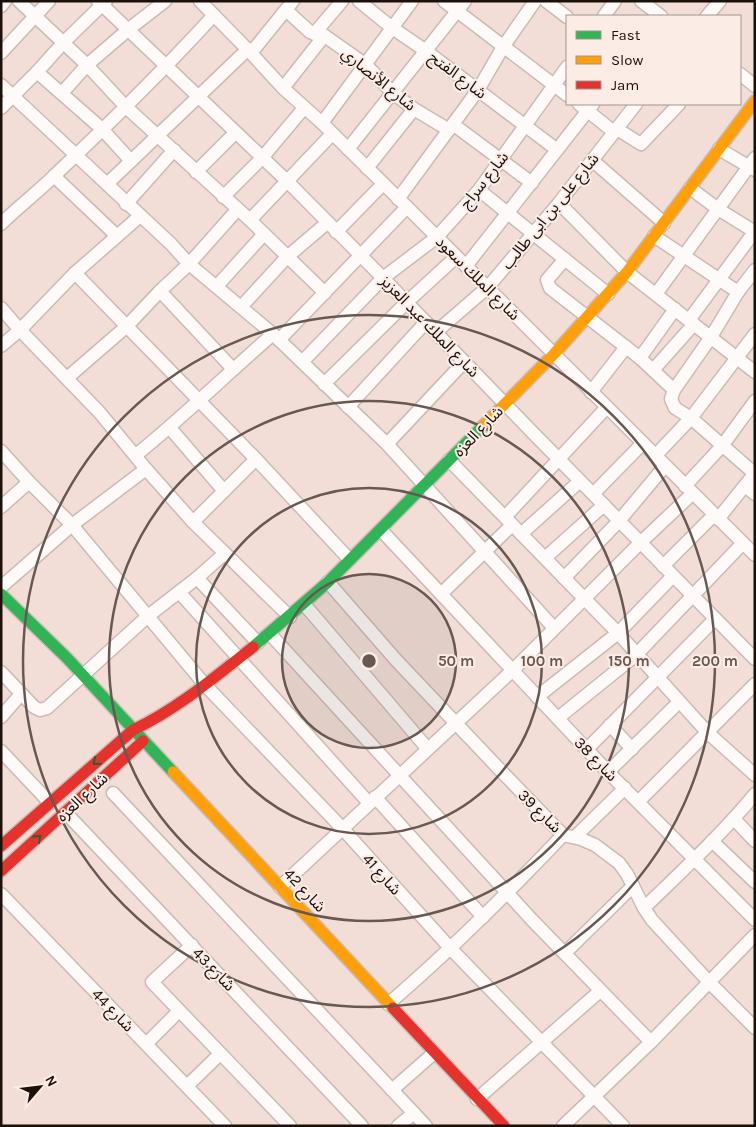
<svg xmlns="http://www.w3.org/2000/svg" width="756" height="1127" viewBox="0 0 756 1127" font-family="Karla,'Noto Sans Arabic',sans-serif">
<rect width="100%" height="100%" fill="#f2ded7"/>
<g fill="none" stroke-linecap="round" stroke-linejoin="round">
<defs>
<g id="street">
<path d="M19,1l68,64 39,42 124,113 75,73"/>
<path d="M98,1l189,180 96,97 153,158 219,223"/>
<path d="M200,1l51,52 32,35 39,35 85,84 348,348"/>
<path d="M359,1l32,26 35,24 130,98"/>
<path d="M444,1l123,94"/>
<path d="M546,1l21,16"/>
<path d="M641,1l20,15"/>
<path d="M1,6l4,-5"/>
<path d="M286,10l24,22 12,2 44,31 27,28 21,16 35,21"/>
<path d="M604,16l11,-15"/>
<path d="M707,16l13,-15"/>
<path d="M314,34l28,-33"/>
<path d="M1,53l48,-52"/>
<path d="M251,53l42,-52"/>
<path d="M37,72l65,57 29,32"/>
<path d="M740,74l15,12"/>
<path d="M1,85l170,159 18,20 84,70 114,110 167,184"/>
<path d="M283,88l41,-52"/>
<path d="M62,93l25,-28 42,-36 36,-28"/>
<path d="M579,104l35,28"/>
<path d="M1,108l36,-36 26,-29 43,-42"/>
<path d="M322,123l90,-122"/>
<path d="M454,125l78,58"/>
<path d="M617,129l24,15 38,-40"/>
<path d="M348,149l117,-148"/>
<path d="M719,149l36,21"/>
<path d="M592,160l72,63"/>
<path d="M367,168l47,-59"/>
<path d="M196,172l39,-39"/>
<path d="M54,176l63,60"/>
<path d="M107,184l141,-135"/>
<path d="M690,188l28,21 37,23"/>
<path d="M479,190l129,104"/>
<path d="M223,197l39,-39 42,-50"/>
<path d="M398,199l80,-109 25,-43 32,-46"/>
<path d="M559,203l68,69 128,100"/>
<path d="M126,204l48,-54"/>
<path d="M250,220l82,-86"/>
<path d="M1,224c17,-17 37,-32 54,-49 55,-52 108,-104 159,-160"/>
<path d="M336,232l47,-48"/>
<path d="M654,236l84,56"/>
<path d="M565,259l-18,21 3,8 90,70 34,32"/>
<path d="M466,266l127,-162"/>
<path d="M75,273l181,186 93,100"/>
<path d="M217,286l47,-52"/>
<path d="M160,291l73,78"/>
<path d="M656,294l99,-136"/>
<path d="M241,307l46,-50 40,-34"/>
<path d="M1,308l19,22 80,83 46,56 47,53 97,95"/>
<path d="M689,320l66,-89"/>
<path d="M436,332l52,-45 71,-84 77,-99"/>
<path d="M279,340l128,-133"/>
<path d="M1,346l19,-16 55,-57 65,-57"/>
<path d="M640,358l35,-49"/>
<path d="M302,362l81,-84 54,-41 42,-47 88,-123"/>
<path d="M654,369l40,-45"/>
<path d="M67,378l60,-52 33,-35 29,-27 48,-54"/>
<path d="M324,384l83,-82 49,-45"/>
<path d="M591,392l35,-45"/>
<path d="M348,407l78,-85"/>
<path d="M170,428l54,63"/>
<path d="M387,444l77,-82"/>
<path d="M1,451l28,31 43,43 133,160 137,143 109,121 172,177"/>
<path d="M136,455c47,-38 91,-81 137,-121"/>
<path d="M655,456l36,-38 64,-84"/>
<path d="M449,460l169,173 89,99 48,43"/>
<path d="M754,473l-63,-55 -16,-10 -4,-9 3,-9 37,-53 27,-45 17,-22"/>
<path d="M685,486l37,-40 33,-45"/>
<path d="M745,486l10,8"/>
<path d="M593,494l50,-51"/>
<path d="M1,507l28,-25"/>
<path d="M505,517l102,-110"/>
<path d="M718,519l37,-46"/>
<path d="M193,522l63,-63"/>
<path d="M381,530l227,242 147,148"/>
<path d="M521,534l59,-53"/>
<path d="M545,558l59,-53"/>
<path d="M663,566l51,-51"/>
<path d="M197,578l61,65"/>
<path d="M564,578l55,-57 46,-55"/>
<path d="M328,582l68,78 107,113 60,62 18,4 14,6 24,18 8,11 17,34 8,12 57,62 46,46"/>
<path d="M1,587l71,-62 74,-56"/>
<path d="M179,592l190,211"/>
<path d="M441,594l71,-69"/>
<path d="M304,604l123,144"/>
<path d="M270,634l263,287 118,121"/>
<path d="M1,672l33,35 6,3 7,-2 101,-92 49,-38 27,-24"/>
<path d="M537,697l81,-64 55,-57"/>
<path d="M1,717l20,-23"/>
<path d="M558,718l78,-63 107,-112"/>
<path d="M610,725l22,24"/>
<path d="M587,749l128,-130"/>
<path d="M1,751l49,52"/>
<path d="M608,772l71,-70"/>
<path d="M113,793l313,333"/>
<path d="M375,797l108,120"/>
<path d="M638,802l117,-118"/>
<path d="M66,813l296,313"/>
<path d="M734,819l21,22"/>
<path d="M575,837l50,-49"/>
<path d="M712,841l43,41"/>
<path d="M280,887l233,-217 127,-127 52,-49"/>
<path d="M1,894l224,232"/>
<path d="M644,908c38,-37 77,-73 111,-114"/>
<path d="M192,945l-40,37 138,144"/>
<path d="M565,953l68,-67"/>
<path d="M388,1004c62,-53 119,-110 175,-169"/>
<path d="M146,1044l33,-33"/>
<path d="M187,1086l33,-32"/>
<path d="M392,1090l42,-37"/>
<path d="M477,1099l123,-108"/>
<path d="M398,1126l16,-13"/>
<path d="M563,1126l88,-84 104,-107"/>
</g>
<g id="fast">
<path d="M1,594l66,64 106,114"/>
<path d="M253,647l75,-65 155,-156"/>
</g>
<g id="slow">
<path d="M483,426l71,-72 73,-82 128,-171"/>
<path d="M173,772l220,236"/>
</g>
<g id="jam">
<path d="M1,846l132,-116c44,-21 82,-53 120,-83"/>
<path d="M1,871l142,-130"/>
<path d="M393,1008l111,118"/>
</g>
</defs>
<use href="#street" stroke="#cabbb5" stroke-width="15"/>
<use href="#fast" stroke="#cabbb5" stroke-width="14"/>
<use href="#slow" stroke="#cabbb5" stroke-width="14"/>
<use href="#jam" stroke="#cabbb5" stroke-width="14"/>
<use href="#street" stroke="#fdfaf9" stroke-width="12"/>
<use href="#fast" stroke="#30b455" stroke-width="11"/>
<use href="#slow" stroke="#ff9f0a" stroke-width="11"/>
<use href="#jam" stroke="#e5322d" stroke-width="11"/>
</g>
<defs><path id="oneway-chevron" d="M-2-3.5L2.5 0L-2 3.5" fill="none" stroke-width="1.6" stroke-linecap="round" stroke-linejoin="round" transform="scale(1.25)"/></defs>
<g stroke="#266230">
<use href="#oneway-chevron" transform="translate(96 762) rotate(139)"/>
<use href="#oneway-chevron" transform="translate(38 838) rotate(-42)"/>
</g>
<circle cx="369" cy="661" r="87" fill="#675852" fill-opacity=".12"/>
<g fill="none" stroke="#675852" stroke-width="2.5">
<circle cx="369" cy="661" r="87"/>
<circle cx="369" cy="661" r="173"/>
<circle cx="369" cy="661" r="260"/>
<circle cx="369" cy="661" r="346"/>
</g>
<g text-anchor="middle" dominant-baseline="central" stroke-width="4" stroke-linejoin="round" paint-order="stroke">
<g font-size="16" fill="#1c100b" stroke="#fbece6">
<text transform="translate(458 75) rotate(37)">شارع الفتح</text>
<text transform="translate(379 79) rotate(39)">شارع الأنصاري</text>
<text transform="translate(484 180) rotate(-52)">شارع سراج</text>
<text transform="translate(550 211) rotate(-51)">شارع على بن ابى طالب</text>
<text transform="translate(478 278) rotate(45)">شارع الملك سعود</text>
<text transform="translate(430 326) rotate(46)">شارع الملك عبد العزيز</text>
<text transform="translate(478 431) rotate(-46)">شارع العزه</text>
<text transform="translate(596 759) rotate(46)">شارع 38</text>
<text transform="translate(82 797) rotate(-43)">شارع العزه</text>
<text transform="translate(540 811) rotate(45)">شارع 39</text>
<text transform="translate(382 874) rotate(48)">شارع 41</text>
<text transform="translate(305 890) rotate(47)">شارع 42</text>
<text transform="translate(214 969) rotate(46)">شارع 43</text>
<text transform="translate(113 1010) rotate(46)">شارع 44</text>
</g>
</g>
<circle cx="369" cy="661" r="8" fill="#675852" stroke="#fbece6" stroke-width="2.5"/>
<g font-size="15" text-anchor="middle" font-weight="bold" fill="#675852" stroke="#fbece6" stroke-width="4" stroke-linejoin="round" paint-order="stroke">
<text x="456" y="666">50 m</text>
<text x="542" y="666">100 m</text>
<text x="629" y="666">150 m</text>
<text x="715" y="666">200 m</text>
</g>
<rect width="756" height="1127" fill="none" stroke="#1c100b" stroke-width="5"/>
<rect x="566" y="15" width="175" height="90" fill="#fbece6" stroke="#a2948e"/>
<rect x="576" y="31" width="25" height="8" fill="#30b455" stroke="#a2948e"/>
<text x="611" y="40" font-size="15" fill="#1c100b">Fast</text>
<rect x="576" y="56" width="25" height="8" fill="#ff9f0a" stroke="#a2948e"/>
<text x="611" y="65" font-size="15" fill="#1c100b">Slow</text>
<rect x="576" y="81" width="25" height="8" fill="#e5322d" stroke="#a2948e"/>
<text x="611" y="90" font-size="15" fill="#1c100b">Jam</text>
<g transform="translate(40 1087) rotate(62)" stroke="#fbece6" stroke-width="4" paint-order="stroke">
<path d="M0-4L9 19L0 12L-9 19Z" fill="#1c100b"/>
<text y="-8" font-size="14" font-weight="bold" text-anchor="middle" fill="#1c100b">N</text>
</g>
</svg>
